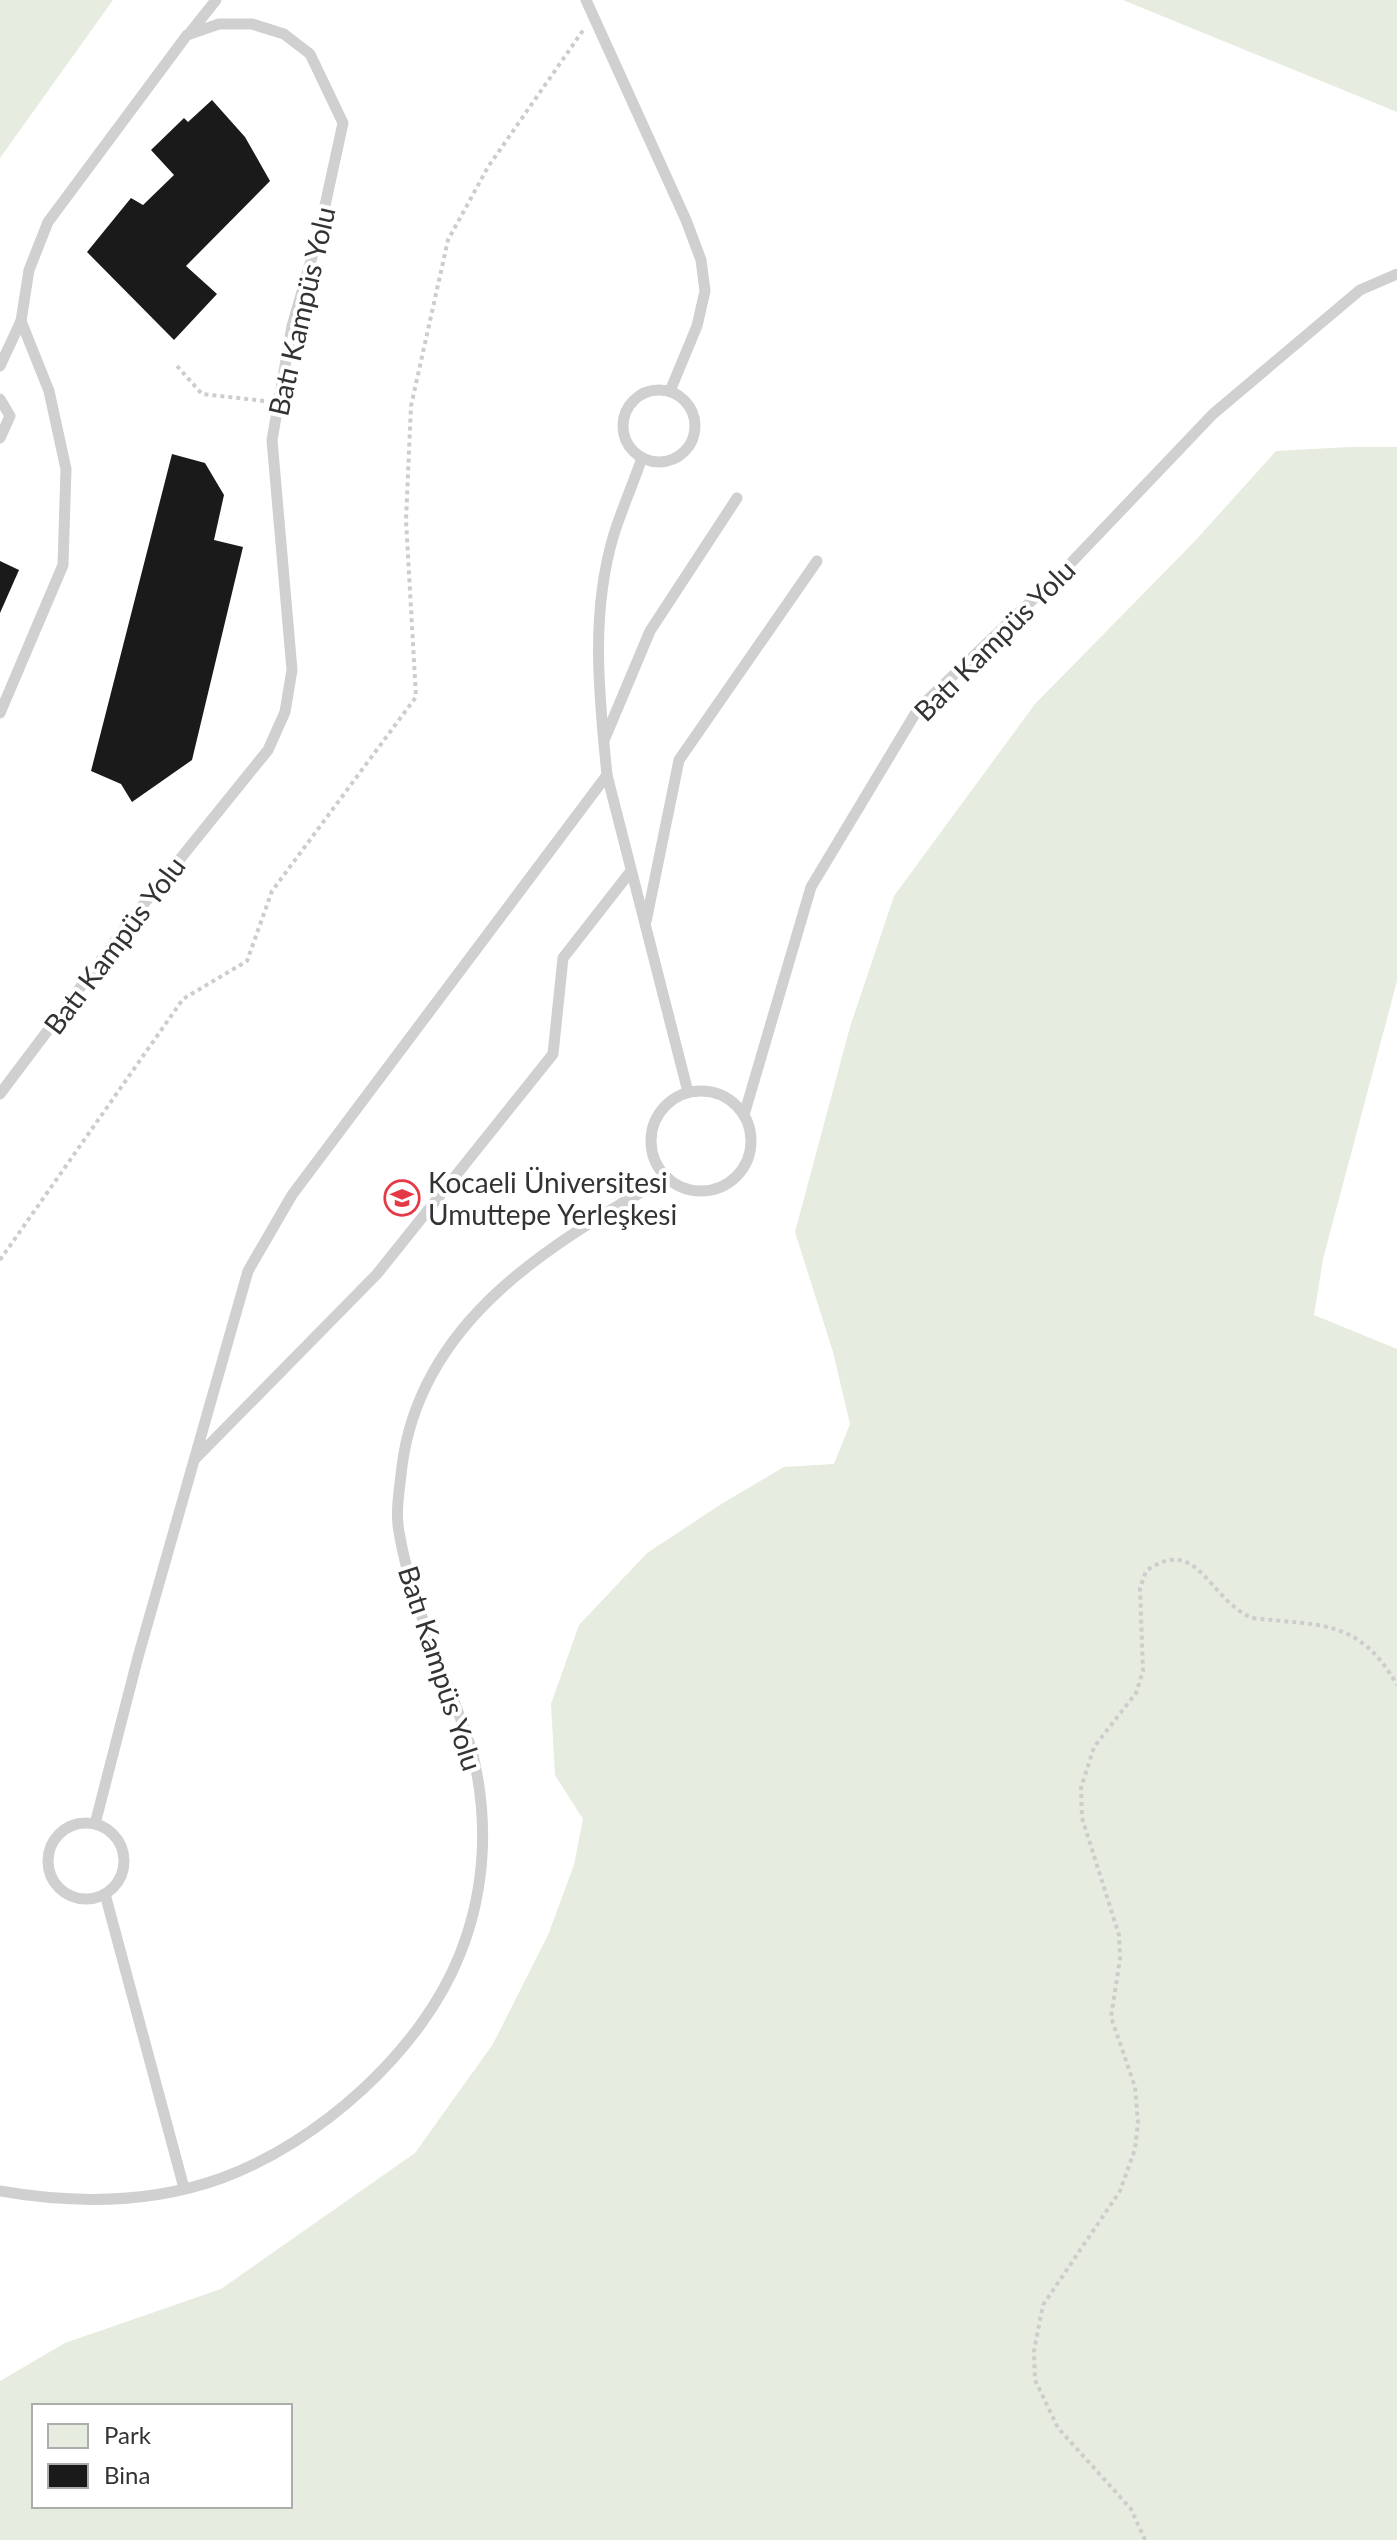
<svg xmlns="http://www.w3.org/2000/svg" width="1397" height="2540" viewBox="0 0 1397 2540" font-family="Lato,sans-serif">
<rect width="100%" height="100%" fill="#fff"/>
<g fill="#e6ecdf" fill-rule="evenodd">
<path d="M0,0h113l-113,158z"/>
<path d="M1123,0h274v112z"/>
<path d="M1350,447h47v534l-74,278 -9,56 83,34v1191h-1397v-159l65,-38 156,-54 194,-136 78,-109 55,-109 26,-70 9,-46 -28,-44 -4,-71 28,-79 68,-72 76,-50 61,-36 50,-3 16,-40 -17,-72 -38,-120 55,-205 44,-131 141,-192 159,-162 82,-91zM34,2406h256v100h-256z"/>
</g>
<g fill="#1a1a1a">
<path d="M212,100l33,37 25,44 -84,85 31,28 -43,46 -87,-88 44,-54 12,7 31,-30 -23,-25 33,-32 4,4z"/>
<path d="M172,454l33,9 19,32 -10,45 29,7 -51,213 -60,42 -11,-18 -30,-13z"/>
<path d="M0,561l19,9 -19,43z"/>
</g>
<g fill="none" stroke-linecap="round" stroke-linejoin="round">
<g stroke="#cdcdcd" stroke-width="4" stroke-dasharray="4 4" stroke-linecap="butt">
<path d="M177,366l25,28 63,7"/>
<path d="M0,1260l183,-261 64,-38 25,-70 144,-194 -10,-177 5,-114 37,-166 40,-73 96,-138"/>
<path d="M1145,2540l-14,-31 -73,-81 -23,-48 -1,-29 9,-46 77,-114 15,-42 3,-26 -3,-36 -24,-70 9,-58 -1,-24 -37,-117 -1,-30 13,-41 42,-54 7,-22 -3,-83 6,-17c52,-37 61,27 106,47 68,8 107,0 145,67"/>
</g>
<g stroke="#d0d0d0" stroke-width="11">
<path d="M586,0l100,220 15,40 4,31 -8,35 -27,65"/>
<path d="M189,34l27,-34"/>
<path d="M0,366l21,-45 8,-51 19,-48 139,-187 32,-11h33l32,10 26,20 33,69 -24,110 -27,93 -20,114 20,230 -7,42 -17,38 -134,166 -134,178"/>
<circle cx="659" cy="426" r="36"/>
<path d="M0,399l10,17 -10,22"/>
<path d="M0,713l63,-148 3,-96 -17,-78 -28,-70"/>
<path d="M605,738l45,-107 87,-133"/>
<path d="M607,775c-8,-80 -17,-162 7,-241 8,-25 19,-50 28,-76"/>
<path d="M646,922l33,-162 138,-199"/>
<circle cx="701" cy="1141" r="50"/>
<path d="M744,1115l67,-228 107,-178 150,-143 145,-152 147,-124 37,-16"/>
<path d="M196,1458l181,-184 176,-220 10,-96 68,-87"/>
<circle cx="86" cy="1861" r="38"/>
<path d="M95,1824l43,-167 110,-386 44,-76 315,-420 81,317"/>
<path d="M105,1894l79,294"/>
<path d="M0,2191c74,13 150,13 222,-13 96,-35 200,-127 238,-224 26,-65 29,-135 12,-203 -24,-73 -60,-142 -73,-219 -4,-21 1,-45 3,-66 19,-147 149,-222 265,-289"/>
</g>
</g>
<defs>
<symbol id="university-ring" viewBox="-11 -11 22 22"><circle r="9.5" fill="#fff" stroke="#e63946" stroke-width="1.5"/><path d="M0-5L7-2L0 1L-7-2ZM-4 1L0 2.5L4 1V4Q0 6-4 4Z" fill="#e63946"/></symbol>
</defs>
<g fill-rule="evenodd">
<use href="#university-ring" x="382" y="1178" width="40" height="40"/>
</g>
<g text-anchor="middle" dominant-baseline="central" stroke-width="8" stroke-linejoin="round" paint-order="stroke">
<g font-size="28" fill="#333" stroke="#fff">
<text transform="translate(301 311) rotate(-77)">Batı Kampüs Yolu</text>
<text transform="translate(994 640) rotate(-45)">Batı Kampüs Yolu</text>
<text transform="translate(114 945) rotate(-53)">Batı Kampüs Yolu</text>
<text transform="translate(441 1668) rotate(72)">Batı Kampüs Yolu</text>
</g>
<g font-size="28" fill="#333" stroke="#fff" text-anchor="start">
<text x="428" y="1182">Kocaeli Üniversitesi<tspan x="428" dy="32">Umuttepe Yerleşkesi</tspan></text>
</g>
</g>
<rect x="32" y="2404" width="260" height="104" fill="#ffffff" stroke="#adadad" stroke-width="2"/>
<rect x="48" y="2424" width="40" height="24" fill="#e6ecdf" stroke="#adadad" stroke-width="2"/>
<text x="104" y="2444" font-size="24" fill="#333333">Park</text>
<rect x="48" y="2464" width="40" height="24" fill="#1a1a1a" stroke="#adadad" stroke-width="2"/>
<text x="104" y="2484" font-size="24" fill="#333333">Bina</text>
</svg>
